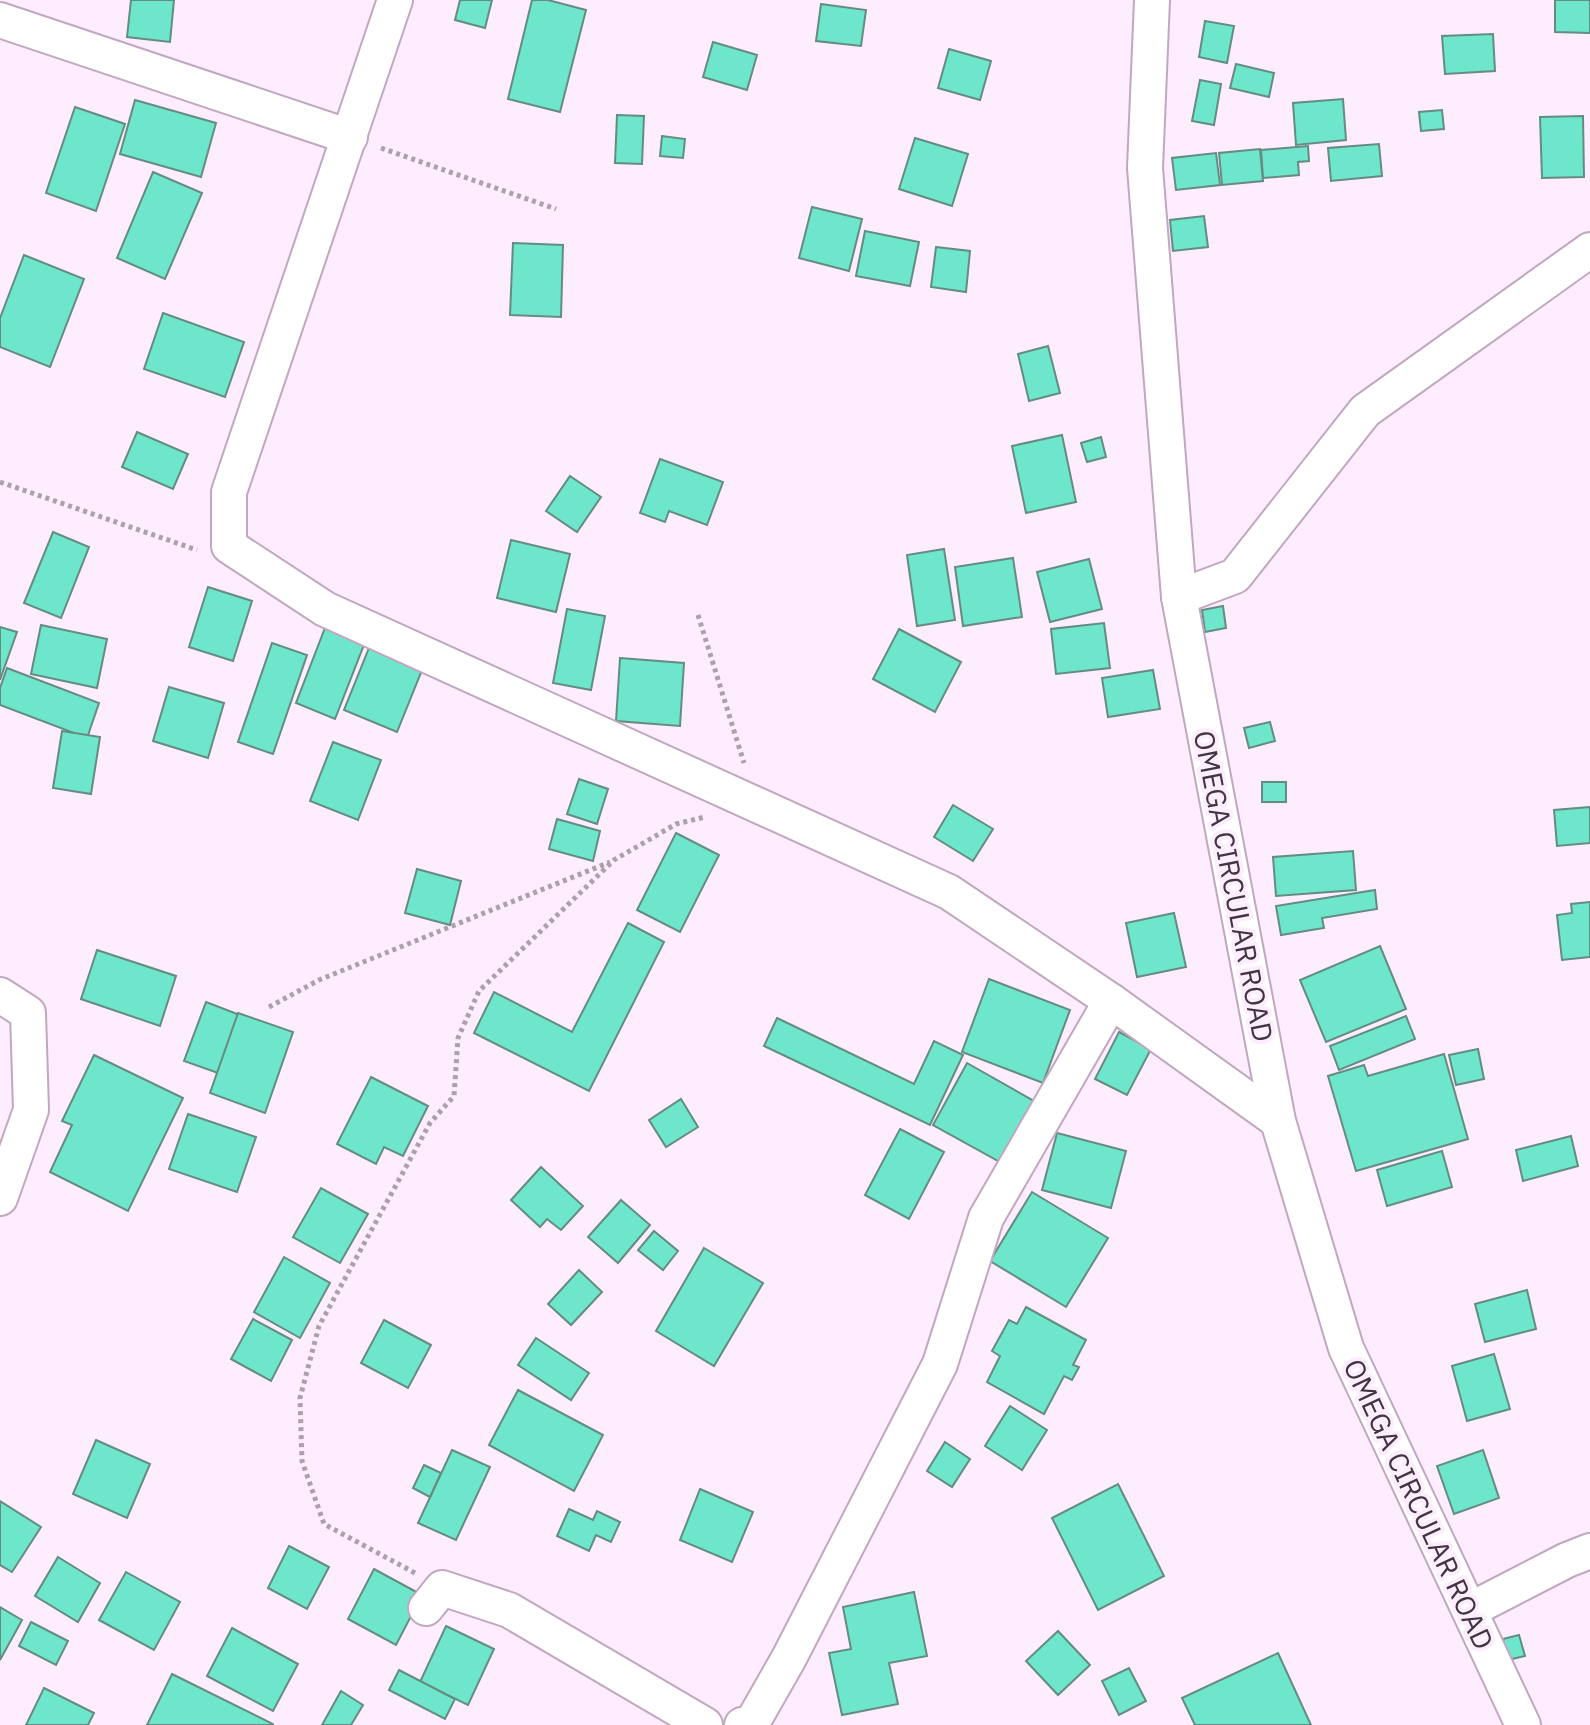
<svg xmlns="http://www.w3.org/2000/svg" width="1590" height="1725" viewBox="0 0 1590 1725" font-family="'IBM Plex Sans',sans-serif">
<rect width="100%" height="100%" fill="#feedfe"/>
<g fill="#6ee6cb" stroke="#648c82" stroke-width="2">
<path d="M131,0h43l-4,42 -43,-5z"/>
<path d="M460,0h32l-7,28 -30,-8z"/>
<path d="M532,0h16l38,10 -26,102 -52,-13z"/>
<path d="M1555,0h35v33l-35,-1z"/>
<path d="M821,4l45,6 -5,36 -45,-5z"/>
<path d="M1205,21l29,5 -7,37 -28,-6z"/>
<path d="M1493,34l2,37 -50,3 -3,-38z"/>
<path d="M713,42l44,13 -10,35 -44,-13z"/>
<path d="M949,49l42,12 -11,39 -42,-12z"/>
<path d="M1236,64l38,9 -5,24 -39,-9z"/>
<path d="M1200,80l21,4 -7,41 -22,-4z"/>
<path d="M1343,99l3,41 -50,5 -3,-42z"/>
<path d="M135,100l81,23 -15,54 -81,-23z"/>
<path d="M75,107l50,17 -29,87 -50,-18z"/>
<path d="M1442,110l2,19 -23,2 -2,-19z"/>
<path d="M617,115l27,1 -2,48 -27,-1z"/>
<path d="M1583,116l1,61 -42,1 -2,-61z"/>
<path d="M662,136l23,3 -2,19 -23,-2z"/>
<path d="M915,138l53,16 -16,52 -53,-17z"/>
<path d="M1379,144l3,32 -51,5 -3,-33z"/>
<path d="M1308,146l1,15 -11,1 1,13 -36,3 -2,-28z"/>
<path d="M1260,149l3,32 -41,4 -3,-32z"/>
<path d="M1216,153l4,32 -44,5 -4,-32z"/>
<path d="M153,172l49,21 -37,86 -48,-21z"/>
<path d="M812,207l50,12 -13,52 -50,-13z"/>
<path d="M1204,216l4,31 -35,4 -3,-31z"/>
<path d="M865,231l54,11 -9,44 -54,-10z"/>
<path d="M513,243l50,2 -2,72 -51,-2z"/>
<path d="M936,247l34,4 -4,41 -35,-5z"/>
<path d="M24,255l60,24 -34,88 -50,-20v-29z"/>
<path d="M163,313l81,29 -19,55 -81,-28z"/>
<path d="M1048,346l12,47 -31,8 -11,-47z"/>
<path d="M137,432l51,22 -15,35 -51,-22z"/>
<path d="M1062,435l14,67 -50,11 -14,-67z"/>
<path d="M1101,437l5,20 -19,5 -6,-19z"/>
<path d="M660,459l63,23 -16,43 -38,-14 -4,11 -25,-9z"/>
<path d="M570,476l31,21 -24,35 -31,-21z"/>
<path d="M53,532l36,15 -28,71 -37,-15z"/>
<path d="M511,540l59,14 -14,58 -59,-14z"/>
<path d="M944,549l11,71 -38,6 -10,-71z"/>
<path d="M1013,558l9,59 -59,9 -8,-59z"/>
<path d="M1089,559l13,50 -52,13 -13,-50z"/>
<path d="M208,587l44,14 -19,60 -44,-14z"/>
<path d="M1223,606l3,22 -21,4 -3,-22z"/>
<path d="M567,609l38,7 -14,74 -38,-7z"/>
<path d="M328,620l39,17 -32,82 -39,-16z"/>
<path d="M1104,623l6,45 -54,6 -5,-45z"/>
<path d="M41,625l66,14 -10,49 -66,-14z"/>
<path d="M0,627l17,5 -17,48z"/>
<path d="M899,629l62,33 -26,50 -62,-33z"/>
<path d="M272,643l35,12 -34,99 -35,-12z"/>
<path d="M371,643l53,22 -27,67 -53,-22z"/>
<path d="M620,658l64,5 -4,63 -64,-5z"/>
<path d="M7,668l92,35 -12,35 -87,-33v-17z"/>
<path d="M1153,670l7,39 -52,8 -6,-39z"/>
<path d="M169,687l55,16 -16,55 -55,-17z"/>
<path d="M1270,722l5,19 -26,7 -5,-20z"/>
<path d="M62,731l38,6 -9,57 -38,-6z"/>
<path d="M333,742l48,18 -23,60 -48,-19z"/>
<path d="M579,779l29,10 -11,35 -30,-10z"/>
<rect x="1262" y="782" width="24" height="20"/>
<path d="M953,805l40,24 -20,32 -39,-24z"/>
<path d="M1590,807v36l-33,3 -3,-36z"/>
<path d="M557,819l43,12 -7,30 -44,-12z"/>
<path d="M676,833l43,22 -39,77 -43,-22z"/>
<path d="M1353,851l3,39 -80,6 -3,-39z"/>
<path d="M417,869l44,12 -11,44 -45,-12z"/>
<path d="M1375,890l2,19 -55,9 2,10 -43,7 -5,-29z"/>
<path d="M1590,902v55l-28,3 -5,-45 15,-2 -1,-9z"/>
<path d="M1174,913l12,54 -49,10 -11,-54z"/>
<path d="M628,923l36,19 -75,149 -115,-58 20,-41 78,40z"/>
<path d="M1380,946l26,63 -80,33 -26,-62z"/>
<path d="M97,950l79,26 -16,50 -79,-27z"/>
<path d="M989,979l81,31 -27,73 -81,-31z"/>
<path d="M206,1002l34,13 -22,58 -34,-12z"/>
<path d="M238,1013l55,19 -28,81 -55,-20z"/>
<path d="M1406,1016l9,23 -76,31 -9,-24z"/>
<path d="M777,1018l137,66 20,-43 29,14 -33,70 -166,-79z"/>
<path d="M1119,1032l32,17 -24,46 -32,-16z"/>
<path d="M1478,1049l6,30 -28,6 -7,-30z"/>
<path d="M1444,1054l24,85 -112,32 -28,-95 36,-11 4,11z"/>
<path d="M94,1055l89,43 -55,113 -78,-39 22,-47 -10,-4z"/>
<path d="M967,1063l74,42 -34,61 -74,-41z"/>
<path d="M371,1077l57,29 -25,50 -19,-9 -8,17 -39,-20z"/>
<path d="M681,1099l17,28 -32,20 -17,-27z"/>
<path d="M188,1114l68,23 -19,55 -68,-23z"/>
<path d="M900,1129l44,23 -35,67 -44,-24z"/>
<path d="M1057,1133l69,18 -15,57 -69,-18z"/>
<path d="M1571,1136l7,30 -55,15 -7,-31z"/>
<path d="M1442,1151l10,36 -65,19 -10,-36z"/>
<path d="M541,1167l42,39 -22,24 -14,-11 -7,8 -29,-27z"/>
<path d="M321,1188l47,26 -28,49 -47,-26z"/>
<path d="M1032,1192l76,46 -42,69 -76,-46z"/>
<path d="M621,1200l29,25 -32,38 -30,-26z"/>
<path d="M654,1231l24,20 -15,19 -25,-20z"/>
<path d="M704,1248l59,35 -49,83 -58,-35z"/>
<path d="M284,1257l46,26 -30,55 -46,-26z"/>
<path d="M579,1270l23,22 -31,33 -23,-21z"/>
<path d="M1527,1290l9,39 -51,13 -10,-38z"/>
<path d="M1026,1307l60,33 -13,25 6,2 -7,13 -8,-4 -20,38 -57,-32 13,-26 -8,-5 17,-31 8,4z"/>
<path d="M253,1319l39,21 -21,41 -40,-22z"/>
<path d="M384,1320l47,25 -23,43 -47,-25z"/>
<path d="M536,1338l53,35 -18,27 -53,-35z"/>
<path d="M1494,1354l16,55 -43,12 -15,-55z"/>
<path d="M518,1390l85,45 -29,56 -85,-46z"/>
<path d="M1010,1406l37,24 -25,40 -37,-24z"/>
<path d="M96,1440l54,24 -23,54 -54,-24z"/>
<path d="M945,1442l25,17 -18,28 -25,-16z"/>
<path d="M452,1450l38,17 -34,73 -38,-17z"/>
<path d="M1483,1450l16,48 -45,16 -17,-48z"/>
<path d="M424,1465l17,8 -11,24 -17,-9z"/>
<path d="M1118,1484l46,92 -66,34 -46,-92z"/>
<path d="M700,1489l53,23 -21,50 -52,-22z"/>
<path d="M0,1501l41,26 -29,45 -12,-7z"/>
<path d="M569,1509l24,11 4,-9 23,11 -9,20 -15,-7 -7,16 -32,-15z"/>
<path d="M289,1546l40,21 -22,42 -39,-21z"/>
<path d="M58,1557l42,26 -22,39 -43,-26z"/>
<path d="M374,1569l48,26 -26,50 -48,-26z"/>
<path d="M126,1572l54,30 -26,48 -55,-30z"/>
<path d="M914,1592l13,64 -38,7 9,41 -56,11 -13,-62 22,-4 -8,-42z"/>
<path d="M0,1607l22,13 -22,40z"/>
<path d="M31,1622l37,19 -12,24 -37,-19z"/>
<path d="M446,1626l48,23 -26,56 -48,-23z"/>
<path d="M232,1628l66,36 -25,47 -66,-35z"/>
<path d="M1058,1631l32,34 -32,30 -32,-34z"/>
<path d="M1519,1635l6,21 -17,4 -5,-21z"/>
<path d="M1278,1653l33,72h-116l-13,-27z"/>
<path d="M1129,1668l17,33 -27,14 -17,-34z"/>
<path d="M399,1670l56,29 -10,20 -56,-29z"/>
<path d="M172,1674l101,50v1h-126z"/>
<path d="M44,1688l50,25 -6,12h-62z"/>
<path d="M341,1691l22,14 -12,20h-29z"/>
</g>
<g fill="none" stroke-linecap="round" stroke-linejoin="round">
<defs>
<g id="minor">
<path d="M395,0l-166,492v54l96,63 624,283 162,109 167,120"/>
<path d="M1152,0l-7,168 34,429 99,524 68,227 177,377"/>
<path d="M0,20l350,117"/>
<path d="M1179,597l56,-21 130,-165 225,-161"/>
<path d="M0,995l28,18 3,97 -31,88"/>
<path d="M426,1608l16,-20 67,22 196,115"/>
<path d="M1470,1610l97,-50 23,-9"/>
<path d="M742,1725l10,-2 37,-65 151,-294 46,-146 125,-217"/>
</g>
</defs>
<use href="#minor" stroke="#c1a7c0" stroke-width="38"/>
<g stroke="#ad9fad" stroke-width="5" stroke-dasharray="4 4" stroke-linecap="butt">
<path d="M381,148l175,61"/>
<path d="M0,482l197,68"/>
<path d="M698,615l46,148"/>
<path d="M269,1007l50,-27 291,-118"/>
<path d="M415,1573l-91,-49 -22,-63 -2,-63 19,-72 111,-203 24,-27 4,-58 21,-47 135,-131 62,-36 29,-7"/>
</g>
<use href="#minor" stroke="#fff" stroke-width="34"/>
</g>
<g text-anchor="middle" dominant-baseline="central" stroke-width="8" stroke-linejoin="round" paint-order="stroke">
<g font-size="28" fill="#403540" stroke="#feedfe">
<text transform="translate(1234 886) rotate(79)">OMEGA CIRCULAR ROAD</text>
<text transform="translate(1419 1504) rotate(65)">OMEGA CIRCULAR ROAD</text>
</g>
</g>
</svg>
